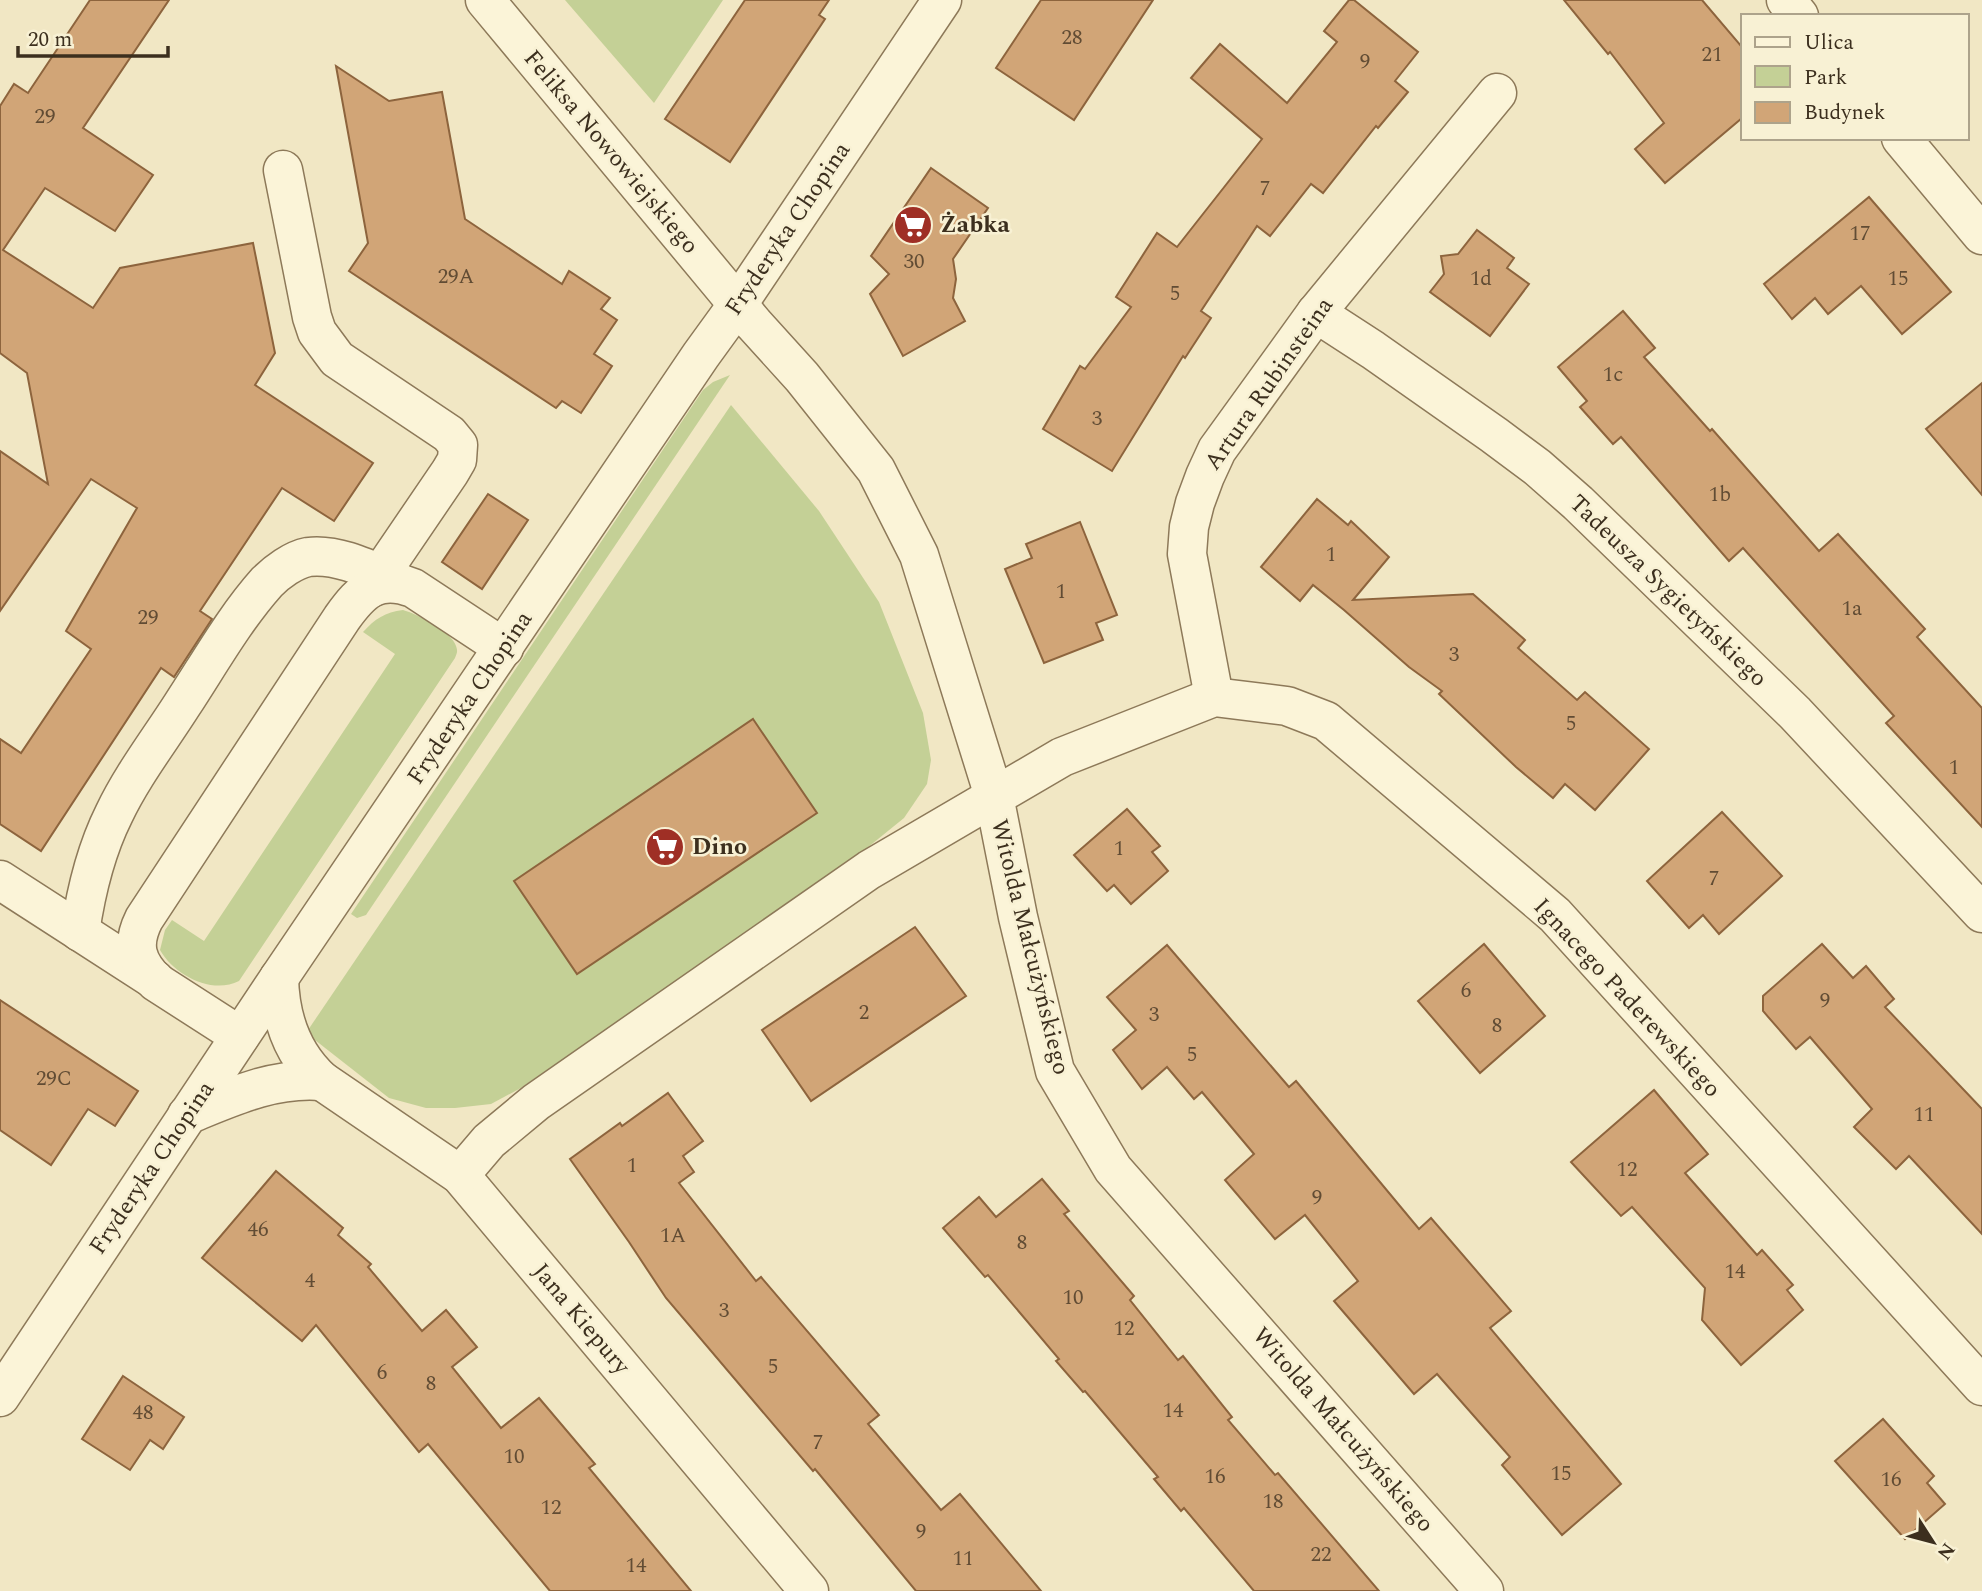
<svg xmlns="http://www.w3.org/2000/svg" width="1982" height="1591" viewBox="0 0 1982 1591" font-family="Spectral,serif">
<rect width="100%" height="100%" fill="#f1e7c4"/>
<g fill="#c4d096">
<path d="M565,0h158l-69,103z"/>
<path d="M730,375l-364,540 -9,3 -6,-4 352,-524 10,-8z"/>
<path d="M731,405l88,106 60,91 44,111 8,47 -4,24 -23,34 -58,47 -176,122 -151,102 -28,15 -36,4h-29l-37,-10 -83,-65z"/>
<path d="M403,610c14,4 49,22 53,36 2,6 1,6 -1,12l-216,323c-27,14 -65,-6 -79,-31l5,-20 7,-10 32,21 191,-287 -32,-22c12,-13 22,-20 40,-22z"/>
</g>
<g fill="#d1a577" stroke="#8d643d" stroke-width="2">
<path d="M90,0h79l-86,128 70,47 -38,56 -70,-43 -42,62 90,58 27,-40 133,-25 22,110 -20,32 118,78 -39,58 -52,-33 -82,123 12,8 -38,58 -13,-9 -120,183 -41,-27v-85l21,14 70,-104 -25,-18 71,-123 -46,-29 -91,132v-160l48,33 -21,-111 -27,-20v-247l14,-22 14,9z"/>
<path d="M745,0h84l-10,15 6,4 -95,143 -65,-43z"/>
<path d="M1041,0h112l-79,120 -78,-52z"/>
<path d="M1349,0h5l64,52 -23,29 13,11 -30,36 -2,-2 -53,67 -12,-9 -41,52 -13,-10 -56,85 10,7 -26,40 -2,-2 -71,115 -69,-42 37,-63 5,3 46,-62 -15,-10 41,-64 20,14 85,-108 -71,-61 29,-34 67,59 50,-61 -13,-11z"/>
<path d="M1564,0h138l40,47v71l-77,65 -30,-34 29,-26 -54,-71 -2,2z"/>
<path d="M336,66l53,35 53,-9 23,127 97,65 7,-13 41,27 -9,11 16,11 -23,34 18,12 -31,47 -19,-12 -6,7 -207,-137 19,-28z"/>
<path d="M931,168l57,40 -35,51 3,20 -3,19 12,23 -62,35 -33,-62 19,-20 -18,-18z"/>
<path d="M1869,197l82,95 -49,42 -41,-48 -33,28 -13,-16 -23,21 -28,-35z"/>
<path d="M1477,230l37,28 -7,10 22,16 -39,52 -60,-44 14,-18 -3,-18 17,-2z"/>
<path d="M1623,311l32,37 -11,9 66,74 2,-2 107,122 19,-17 87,95 -8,8 65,71v119l-96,-104 8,-7 -151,-168 -14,13 -108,-124 -8,7 -33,-37 7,-6 -29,-34z"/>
<path d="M1982,383v112l-56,-66z"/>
<path d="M488,494l40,26 -46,69 -40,-27z"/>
<path d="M1317,499l31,26 3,-4 38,36 -36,43 120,-6 52,46 -7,8 59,52 8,-8 64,57 -54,61 -30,-26 -12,14 -37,-31 -77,-73 3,-3 -33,-24 -65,-57 -31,-25 -13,16 -39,-34z"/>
<path d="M1080,522l37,93 -21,8 7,17 -59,23 -39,-94 27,-11 -6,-14z"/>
<path d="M753,719l64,94 -240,161 -63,-93z"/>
<path d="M1127,809l33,37 -8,6 16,19 -37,33 -17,-19 -7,6 -33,-36z"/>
<path d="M1722,812l60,64 -63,58 -16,-19 -14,13 -42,-47z"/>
<path d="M915,927l51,69 -155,105 -49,-71z"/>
<path d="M1484,944l61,72 -65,57 -62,-72z"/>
<path d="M1822,944l31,34 13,-12 28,33 -9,8 97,102v125l-73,-78 -13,13 -42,-42 18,-18 -62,-72 -14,12 -33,-38v-15z"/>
<path d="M1167,945l122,142 7,-6 123,148 12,-11 80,93 -21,17 131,156 -59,51 -60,-70 8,-8 -73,-83 -23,20 -80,-93 24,-20 -53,-66 -30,24 -50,-59 29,-26 -52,-62 -8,7 -27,-32 -25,22 -29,-39 23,-20 -29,-33z"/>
<path d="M0,1000l138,91 -23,35 -27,-17 -37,56 -51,-35z"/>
<path d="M1654,1090l54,64 -23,19 72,82 5,-5 31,35 -6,5 16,20 -62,55 -39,-45 3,-32 -73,-81 -11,9 -50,-54z"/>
<path d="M668,1093l35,48 -20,15 11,16 -15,11 77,98 5,-4 118,138 -11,9 73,86 19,-16 81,97h-125l-101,-122 -2,2 -147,-173 -37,-56 -59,-83 50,-36 2,3z"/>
<path d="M276,1171l67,57 -5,7 33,29 -3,3 54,64 24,-21 31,37 -25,20 49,61 38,-30 56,66 -6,4 102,123h-141l-122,-147 -9,8 -103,-127 -14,16 -100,-83z"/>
<path d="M1042,1179l27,32 -5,3 70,82 -4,4 48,60 5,-4 49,61 -4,3 47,55 3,-2 101,118h-125l-70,-83 -3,3 -27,-32 4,-2 -73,-86 -2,1 -27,-31 3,-2 -71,-84 -3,2 -42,-49 36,-31 17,20z"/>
<path d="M123,1376l61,41 -21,32 -13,-9 -20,30 -48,-31z"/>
<path d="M1883,1419l51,57 -7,7 18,21 -40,35 -70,-78z"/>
</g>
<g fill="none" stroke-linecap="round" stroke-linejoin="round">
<defs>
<g id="minor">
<path d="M485,0l269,324 48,53 74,93 43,85 75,241 24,121 37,154 58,98 371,422"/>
<path d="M1786,0l13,16"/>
<path d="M1901,138l81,97"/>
<path d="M283,170l29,147 5,15 20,27 112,75 9,11 -1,15 -7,12 -79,116"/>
<path d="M1316,313l57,37 121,85 43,32 41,36 217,210 187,200"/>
<path d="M1214,697l-27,-143 2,-27 6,-24 10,-27 12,-26 99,-137 181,-220"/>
<path d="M0,880l155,100"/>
<path d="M80,932c6,-41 15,-80 34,-118 18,-38 45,-73 68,-109 27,-41 52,-86 85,-123 10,-10 26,-22 41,-25 31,-4 64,14 92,26"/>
<path d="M279,978c1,40 13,76 43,103l138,94 349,416"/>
<path d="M240,1036l-84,-54c-20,-20 -25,-37 -12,-63l198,-301c20,-28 36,-43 71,-30l91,60"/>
<path d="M187,1115c44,-18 86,-38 135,-34"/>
<path d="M460,1175l29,-34 47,-39 333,-232 193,-113 152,-60 73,9 39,15 229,194 427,471"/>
<path d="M0,1397l279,-419 422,-623 37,-51 204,-304"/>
</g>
</defs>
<use href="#minor" stroke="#8d7959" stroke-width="41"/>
<use href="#minor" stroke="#fbf4d8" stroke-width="38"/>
</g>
<defs>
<symbol id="supermarket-disc" viewBox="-11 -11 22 22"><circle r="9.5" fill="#9f2f25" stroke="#f8f1d4"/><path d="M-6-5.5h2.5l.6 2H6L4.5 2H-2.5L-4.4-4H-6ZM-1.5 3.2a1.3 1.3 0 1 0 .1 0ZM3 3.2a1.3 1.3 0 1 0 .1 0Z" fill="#fff"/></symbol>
</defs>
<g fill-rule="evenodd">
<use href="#supermarket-disc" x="891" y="203" width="44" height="44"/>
<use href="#supermarket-disc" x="643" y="825" width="44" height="44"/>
</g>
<g text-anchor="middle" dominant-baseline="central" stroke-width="5" stroke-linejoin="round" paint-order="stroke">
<g font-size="21" fill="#614c34">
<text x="1072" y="38">28</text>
<text x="1712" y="55">21</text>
<text x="1365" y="62">9</text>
<text x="45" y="117">29</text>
<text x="1265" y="189">7</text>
<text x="1860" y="234">17</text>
<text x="914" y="262">30</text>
<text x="456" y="277">29A</text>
<text x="1481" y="279">1d</text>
<text x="1898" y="279">15</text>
<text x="1175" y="294">5</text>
<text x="1613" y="375">1c</text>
<text x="1097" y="419">3</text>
<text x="1720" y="495">1b</text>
<text x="1331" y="555">1</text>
<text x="1061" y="592">1</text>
<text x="1852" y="609">1a</text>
<text x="148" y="618">29</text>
<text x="1454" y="655">3</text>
<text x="1571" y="724">5</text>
<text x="1954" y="768">1</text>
<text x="1119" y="849">1</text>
<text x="1714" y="879">7</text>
<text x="1466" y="991">6</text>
<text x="1825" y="1001">9</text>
<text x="864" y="1013">2</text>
<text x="1154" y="1015">3</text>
<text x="1497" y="1026">8</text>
<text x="1192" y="1055">5</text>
<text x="54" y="1079">29C</text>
<text x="1924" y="1115">11</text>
<text x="632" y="1166">1</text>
<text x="1627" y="1170">12</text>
<text x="1317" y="1198">9</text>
<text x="258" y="1230">46</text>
<text x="673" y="1236">1A</text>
<text x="1022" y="1243">8</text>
<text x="1735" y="1272">14</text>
<text x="310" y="1281">4</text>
<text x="1073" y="1298">10</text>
<text x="724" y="1311">3</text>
<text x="1124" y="1329">12</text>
<text x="773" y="1367">5</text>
<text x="382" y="1373">6</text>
<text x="431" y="1384">8</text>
<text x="1173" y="1411">14</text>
<text x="143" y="1413">48</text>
<text x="818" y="1443">7</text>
<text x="514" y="1457">10</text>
<text x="1561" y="1474">15</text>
<text x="1215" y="1477">16</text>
<text x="1891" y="1480">16</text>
<text x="1273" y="1502">18</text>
<text x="551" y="1508">12</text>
<text x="921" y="1532">9</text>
<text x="1321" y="1555">22</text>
<text x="963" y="1559">11</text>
<text x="636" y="1566">14</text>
</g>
<g font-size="24" fill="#3c2f1e" stroke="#f8f1d4">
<text transform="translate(611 152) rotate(50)">Feliksa Nowowiejskiego</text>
<text transform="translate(788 229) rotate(-56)">Fryderyka Chopina</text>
<text transform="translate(1269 384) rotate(-55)">Artura Rubinsteina</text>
<text transform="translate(1668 591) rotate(44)">Tadeusza Sygietyńskiego</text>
<text transform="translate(470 698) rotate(-56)">Fryderyka Chopina</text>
<text transform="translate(1030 947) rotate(76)">Witolda Małcużyńskiego</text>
<text transform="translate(1627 998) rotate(47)">Ignacego Paderewskiego</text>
<text transform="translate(152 1168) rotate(-56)">Fryderyka Chopina</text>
<text transform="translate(581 1319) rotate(50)">Jana Kiepury</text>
<text transform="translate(1343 1430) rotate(49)">Witolda Małcużyńskiego</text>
</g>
<g font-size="24" font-weight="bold" fill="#3c2f1e" stroke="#f8f1d4" text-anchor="start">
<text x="940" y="225">Żabka</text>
<text x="692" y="847">Dino</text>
</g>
</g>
<rect x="1741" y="14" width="228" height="126" fill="#f8f1d4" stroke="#ada38b" stroke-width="2"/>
<rect x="1755" y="37" width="35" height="10" fill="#fbf4d8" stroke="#ada38b" stroke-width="2"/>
<text x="1804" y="49" font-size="21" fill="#3c2f1e">Ulica</text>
<rect x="1755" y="66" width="35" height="21" fill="#c4d096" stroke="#ada38b" stroke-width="2"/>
<text x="1804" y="84" font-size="21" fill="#3c2f1e">Park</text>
<rect x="1755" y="102" width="35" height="21" fill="#d1a577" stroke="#ada38b" stroke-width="2"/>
<text x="1804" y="119" font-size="21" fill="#3c2f1e">Budynek</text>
<g transform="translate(1933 1542) rotate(126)" stroke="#f8f1d4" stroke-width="5" paint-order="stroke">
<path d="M0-5L12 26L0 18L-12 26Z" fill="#3c2f1e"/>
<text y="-10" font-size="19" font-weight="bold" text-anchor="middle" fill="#3c2f1e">N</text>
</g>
<path d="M18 46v10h150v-10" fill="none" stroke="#3c2f1e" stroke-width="3.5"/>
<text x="28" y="46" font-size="21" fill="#3c2f1e" stroke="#f8f1d4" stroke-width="5" paint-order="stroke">20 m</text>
</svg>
